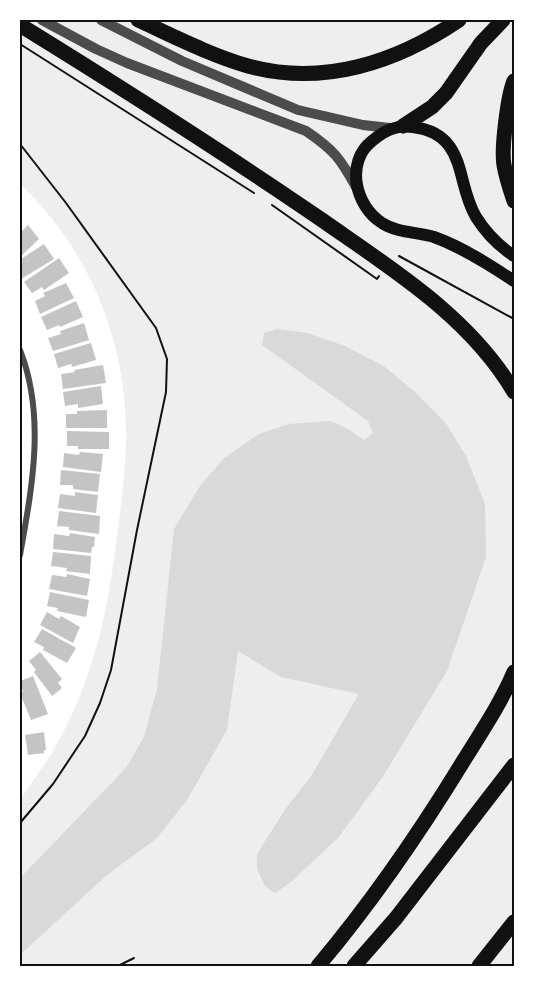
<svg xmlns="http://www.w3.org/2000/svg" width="534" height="986" viewBox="0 0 534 986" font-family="'DM Sans',sans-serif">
<rect width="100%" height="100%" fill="#fff"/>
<path fill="#eee" d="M20,20h494v946h-494c0,-37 0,-75 0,-113 0,-16 -3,-34 0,-50 1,-7 21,-33 26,-41 14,-22 26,-45 35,-69 21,-53 30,-107 37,-163 4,-34 9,-69 8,-104 -2,-91 -39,-179 -106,-242z"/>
<path fill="#d9d9d9" d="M277,329l30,4 38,13 40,21 31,26 29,29 21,34 19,48 1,53 -39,114 -65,107 -44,60 -47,44 -16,11 -10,-7 -8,-17v-15l29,-46 24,-30 49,-84 -78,-17 -43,-26 -11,79 -40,70 -30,38 -50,37 -87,80v-77l106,-110 18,-31 13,-48 17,-160 26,-43 24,-28 35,-24 30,-10 41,-3 18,8 16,11 9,-7 -5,-12 -106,-76 2,-12z"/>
<g fill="#c4c4c4">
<path d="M28,225l11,14 -19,18v-24z"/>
<path d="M44,244l10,15 -33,20 -1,-3v-13l3,-2 -2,-2z"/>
<path d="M59,258l10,15 -25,17 -2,-3 -10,6 -8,-11z"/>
<path d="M66,283l8,15 -34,16 -5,-13 10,-5 -2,-3z"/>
<path d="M76,301l7,16 -23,10 -1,-2 -12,5 -6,-13z"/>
<path d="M84,323l5,17 -36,11 -5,-13 13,-4 -1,-3z"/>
<path d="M91,343l5,17 -24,7 -1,-3 -13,4 -4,-14z"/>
<path d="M103,365l3,18 -43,6 -2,-15 14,-2 -1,-2z"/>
<path d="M101,386l2,18 -25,4v-4l-13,2 -2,-14z"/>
<path d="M107,410v18h-41v-14h11v-3z"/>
<path d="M67,431l42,1v17h-31v-3h-11z"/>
<path d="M80,452l23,2 -2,18 -38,-5 1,-14 15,2z"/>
<path d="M61,470l39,4 -2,18 -25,-3v-4h-13z"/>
<path d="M75,492l23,3 -2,18 -38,-5 2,-14 15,2z"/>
<path d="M59,511l41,5 -1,18 -30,-4v-3l-12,-1z"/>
<path d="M70,533l25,4 -1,10h-2l-1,6 -38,-4 1,-15 15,2z"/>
<path d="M53,552l38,4 -1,18 -24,-3 1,-3 -16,-2z"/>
<path d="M67,574l23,5 -3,17 -38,-7 3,-14 15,2z"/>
<path d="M50,592l39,8 -3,17 -29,-6 1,-3 -11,-2z"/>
<path d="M47,612l12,7 2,-3 19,11 -7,16 -33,-18z"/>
<path d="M42,629l34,19 -9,15 -24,-13 1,-3 -10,-5z"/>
<path d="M40,652l22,27 -4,4 4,5 -10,8 -18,-24 2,-2 -7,-9z"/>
<path d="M33,676l15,38 -17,6 -11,-27 3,-1 -3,-11z"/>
<path d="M44,732l2,18h-2v3l-16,2 -3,-20z"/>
</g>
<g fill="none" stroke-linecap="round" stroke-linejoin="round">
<g stroke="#111" stroke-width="2">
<path d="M20,44l234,149"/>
<path d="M20,144l46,59 90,125 11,31 -1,33 -29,138 -26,140 -11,33 -15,33 -32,48 -33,39"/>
<path d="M272,205l105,74 2,-3"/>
<path d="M399,256l115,63"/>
<path d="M118,966l16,-8"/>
</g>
<path stroke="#4c4c4c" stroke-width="6" d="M20,350c26,66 12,138 0,205"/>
<g stroke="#4c4c4c" stroke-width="10">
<path d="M42,20l54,29 31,14 179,68c28,19 34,27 50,56"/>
<path d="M101,20l81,41 116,49 65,15 27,3"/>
</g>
<path stroke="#111" stroke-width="12" d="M514,256c-15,-10 -28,-23 -38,-39 -21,-35 -8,-83 -63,-90 -17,-2 -28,3 -41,14 -27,21 -17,65 10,82 15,10 35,9 52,14 28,10 56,28 80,44"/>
<g stroke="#111" stroke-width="15">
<path d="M138,20c35,16 72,35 110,46 75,21 149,-4 211,-46"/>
<path d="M20,25c102,63 203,127 302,195 70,49 148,97 192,172"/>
<path d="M514,81c-6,14 -13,68 -10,84 2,12 6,24 10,36"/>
<path d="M403,126l29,-19 14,-14 35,-50 22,-23"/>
<path d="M318,966c54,-64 102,-134 146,-206 18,-29 37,-57 50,-88"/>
<path d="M354,966l42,-48 118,-153"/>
<path d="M479,966l35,-44"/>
</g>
</g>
<rect width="534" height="986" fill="none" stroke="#ffffff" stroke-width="42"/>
<rect x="21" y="21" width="492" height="944" fill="none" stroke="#111" stroke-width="2"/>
</svg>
